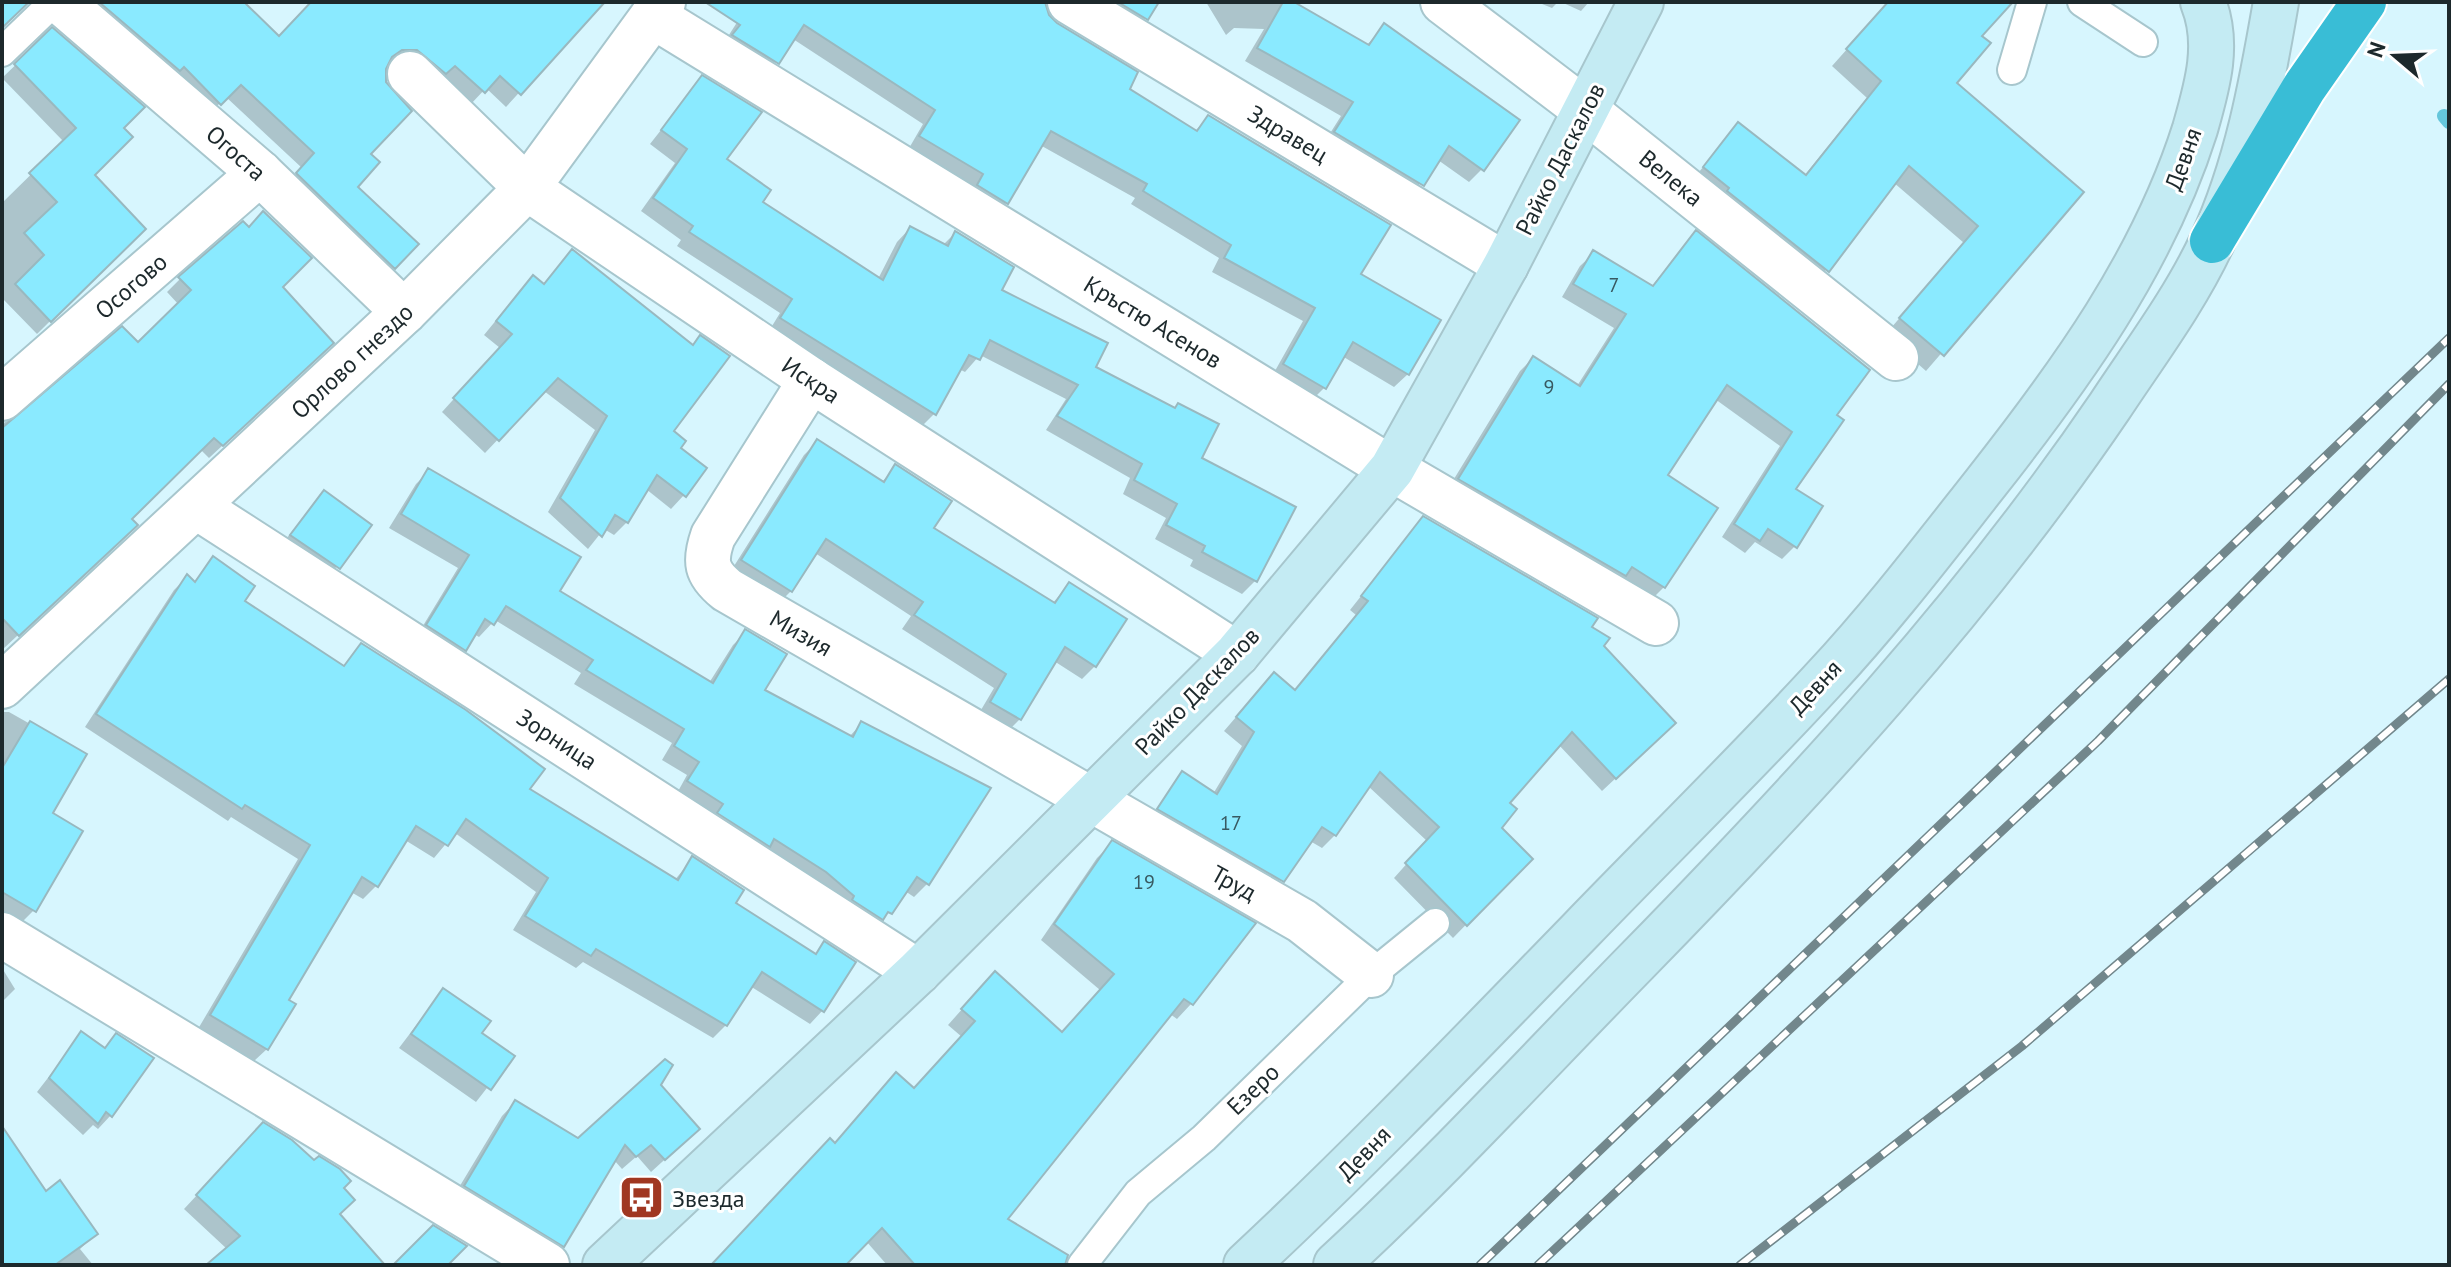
<svg xmlns="http://www.w3.org/2000/svg" width="2451" height="1267" viewBox="0 0 2451 1267" font-family="'PT Sans',sans-serif">
<rect width="100%" height="100%" fill="#d7f6fe"/>
<g fill="#0003">
<path d="M71,2h169l38,36 35,-36h289l-96,105 -20,-19 -16,17 -67,-43 -17,2 -18,90 -13,33 61,57 -35,36 -97,-93 18,-19 -76,-71 -20,20z"/>
<path d="M750,2h274l103,87 67,43 14,-14 150,156 50,100 -14,13 -52,-31 -18,32 -13,13 -40,-23 32,-57 -91,-49 7,-14 -88,-54 4,-6 -95,-53 -34,58 -13,13 -85,-66 15,-26 -130,-85 -29,37 -44,-27z"/>
<path d="M1109,2h48l-23,30z"/>
<path d="M1206,2h84l76,44 18,-20 98,143 -13,13 -31,-22 -29,38 -87,-52 19,-30 -96,-55 19,-32 -30,-1 -8,7z"/>
<path d="M1537,2h21l-6,6z"/>
<path d="M1561,2h28l-8,9z"/>
<path d="M1889,2h97l-6,35 -26,46 127,109 -155,179 -41,-36 79,-92 -71,-61 -29,43 -53,62 -122,-103 49,-59 66,51 63,-78 -35,-32z"/>
<path d="M52,30l69,98 -29,47 51,54 -106,105 -35,-36v-95l62,-61 -62,-64z"/>
<path d="M702,78l23,81 35,44 118,76 19,-37 13,-14 33,17 12,-12 45,58 199,168 56,122 -13,13 -52,-28 3,-6 -38,-21 11,-21 -43,-24 7,-16 -84,-48 20,-31 -86,-44 -15,17 -6,-3 -25,45 -13,13 -152,-96 11,-18 -103,-67 4,-6 -40,-29 34,-48 -25,-19z"/>
<path d="M1696,233l138,182 -41,74 2,57 -13,13 -27,-17 -10,11 -23,-16 58,-91 -65,-47 -50,77 -1,111 -13,13 -205,-108 74,-121 13,-13 44,28 37,-58 -52,-31 18,-31 14,-13 57,34z"/>
<path d="M572,252l119,94 9,-8 -29,93 8,17 5,47 -13,14 -25,-20 -19,33 -13,13 -10,-6 -16,20 -40,-37 47,-82 -51,-39 -59,62 -43,-41 58,-64 -16,-13 36,-44 13,-13 9,7z"/>
<path d="M180,279l100,8 39,69 -110,102 -9,-9 -71,70 -7,19 -120,112v-226l136,-79 41,-40 -12,-13z"/>
<path d="M818,441l63,42 15,-16 36,62 120,75 17,-20 26,82 -13,13 -28,-18 -34,58 -13,13 -29,-17 16,-27 -92,-59 9,-13 -96,-63 -24,38 -13,13 -49,-30 75,-119z"/>
<path d="M429,471l128,121 152,91 24,-38 13,-13 16,59 87,46 12,-13 127,65 -61,95 -13,13 -9,-6 -28,35 -201,-131 11,-20 -25,-15 10,-17 -98,-59 7,-11 -86,-53 -16,17 -5,-3 -23,28 -36,-23 43,-71 -69,-40 27,-44z"/>
<path d="M324,492l45,34 -44,55 -47,-32z"/>
<path d="M1423,518l167,109 71,109 -59,55 -44,-47 -51,59 -8,25 31,31 -77,79 -59,-60 33,-37 -59,-55 -33,49 -13,13 -12,-7 -41,53 -123,-71 36,-50 31,21 29,-48 -18,-15 37,-43 33,3 62,-76 -6,-5z"/>
<path d="M213,559l29,43 100,66 20,-23 165,145 147,91 18,-22 41,44 81,52 11,-11 -2,66 -13,14 -60,-38 -24,39 -13,13 -130,-76 -7,6 -63,-38 23,-38 -81,-59 -21,25 -29,-18 -29,46 -13,13 -12,-7 -65,109 7,4 -26,44 -14,13 -55,-33 100,-170 -67,-42 -3,4 -143,-94 89,-137 13,-13 6,6z"/>
<path d="M2,712h7l76,43 -35,59 -16,96 -13,13 -19,-11z"/>
<path d="M1112,843l141,81 -62,80 -14,15 -7,-5 -165,205 47,46h-165l-21,-24 -23,24h-127l65,-69 -3,-3 52,-52 4,4 80,-55 48,-53 -14,-12 32,-36 81,45 39,-44 -59,-50 56,-82z"/>
<path d="M2,968l13,21 -13,13z"/>
<path d="M443,990l37,44 32,22 -36,46 -77,-54z"/>
<path d="M82,1034l21,15 13,-13 -5,79 -13,14 -5,-4 -10,10 -46,-43z"/>
<path d="M658,1085l26,57 -33,30 -14,-16 -15,13 -8,-9 -52,86 -13,13 -97,-60 50,-83 13,-14 63,39z"/>
<path d="M2,1130l43,64 51,40 -16,15 13,16h-91z"/>
<path d="M250,1138l91,50 -3,27 44,50h-173l18,-16 -43,-40z"/>
</g>
<g fill="none" stroke-linecap="round" stroke-linejoin="round">
<path stroke="#65c6db" stroke-width="14" d="M2444,116l5,6"/>
</g>
<g fill="#8aeaff" stroke="#99b8bf" stroke-width="2">
<path d="M2,2h27l-27,26z"/>
<path d="M99,2h145l35,34 32,-34h294l-84,93 -21,-19 -15,17 -30,-27 -9,8 -29,-24h-15l-10,7 -6,12v13l26,29 -41,43 9,8 -22,25 61,57 -24,25 -99,-96 18,-20 -73,-68 -20,20 -37,-38 -4,4z"/>
<path d="M705,2h340l4,13 8,8 81,49 -8,17 67,42 11,-16 183,110 -30,49 80,46 -32,55 -56,-33 -27,47 -43,-25 32,-56 -91,-50 7,-13 -88,-54 4,-7 -96,-53 -43,73 -31,-19 6,-11 -64,-38 16,-26 -131,-85 -25,39 -47,-29 8,-10z"/>
<path d="M1118,2h41l-11,18z"/>
<path d="M1283,2h11l75,43 15,-22 136,97 -36,51 -35,-25 -25,40 -90,-54 19,-30 -96,-54z"/>
<path d="M1888,2h125l-31,34 9,7 -34,40 127,109 -140,164 -45,-38 79,-92 -69,-60 -80,106 -102,-81 2,-3 -26,-21 35,-45 68,53 75,-94 -35,-32z"/>
<path d="M52,27l93,80 -21,21 9,9 -38,38 51,54 -95,93 -36,-38 29,-29 -20,-22 33,-31 -28,-29 47,-45 -62,-64z"/>
<path d="M702,75l60,37 -35,47 44,31 -8,12 120,78 27,-54 38,20 7,-15 59,36 -12,23 106,53 -12,24 79,41 3,-5 41,21 -17,34 94,49 -39,75 -55,-30 3,-6 -39,-21 11,-21 -43,-24 8,-16 -85,-48 21,-31 -88,-45 -10,20 -11,-5 -33,60 -156,-97 12,-19 -103,-67 4,-6 -40,-28 34,-49 -26,-19z"/>
<path d="M263,211l49,47 -29,29 51,56 -111,103 -9,-8 -82,81 6,6 -119,111 -17,-18v-190l120,-102 16,16 53,-52 -13,-13 65,-56 6,6z"/>
<path d="M1696,230l174,140 -33,45 7,5 -48,69 27,17 -26,42 -29,-19 -8,12 -26,-17 58,-92 -65,-47 -59,90 50,33 -53,80 -33,-21 -6,9 -168,-97 75,-123 47,30 46,-72 -53,-30 20,-34 60,36z"/>
<path d="M572,249l121,96 7,-10 30,21 -56,75 12,10 -5,7 26,20 -21,29 -29,-22 -29,48 -13,-8 -13,22 -42,-39 47,-82 -49,-38 -59,63 -46,-43 59,-64 -16,-13 37,-46 11,9z"/>
<path d="M817,439l67,43 11,-18 57,37 -18,27 121,75 14,-21 58,37 -31,48 -31,-20 -44,73 -31,-18 16,-28 -92,-59 9,-13 -97,-63 -34,53 -51,-32z"/>
<path d="M428,468l153,89 -21,34 153,92 32,-54 42,25 -22,36 88,47 8,-16 130,67 -62,97 -12,-8 -25,37 -4,-2 -5,8 -31,-20 2,-4 -28,-24 -52,-33 -4,8 -53,-34 6,-9 -36,-23 12,-19 -25,-16 10,-17 -98,-59 7,-10 -87,-54 -12,19 -9,-6 -19,32 -40,-26 43,-70 -68,-41z"/>
<path d="M324,490l48,35 -32,44 -50,-34z"/>
<path d="M1423,516l175,102 -6,9 18,11 -6,8 72,77 -60,56 -44,-47 -62,71 7,6 -15,19 31,31 -66,67 -62,-63 34,-36 -59,-55 -44,64 -14,-9 -38,55 -127,-73 25,-38 35,23 37,-62 -18,-15 38,-45 21,18 73,-89 -7,-5z"/>
<path d="M213,556l42,30 -10,15 99,65 17,-23 105,67 79,59 -15,20 148,91 14,-24 52,34 -8,13 80,51 8,-13 32,21 -32,50 -62,-40 -35,54 -131,-77 -5,7 -66,-40 23,-38 -82,-59 -18,27 -32,-20 -38,61 -16,-10 -73,123 7,4 -28,46 -58,-35 100,-170 -65,-40 -3,4 -146,-95 91,-140 8,8z"/>
<path d="M30,721l57,33 -34,59 30,18 -47,81 -34,-20v-124z"/>
<path d="M1112,840l144,83 -63,82 -9,-6 -176,220 60,36 -3,10h-150l-33,-37 -36,37h-135l119,-127 5,5 61,-71 18,16 61,-67 -14,-12 34,-38 67,61 52,-58 -60,-50z"/>
<path d="M443,988l48,33 -9,12 33,23 -24,34 -80,-56z"/>
<path d="M81,1031l24,17 11,-15 38,25 -42,59 -6,-5 -8,12 -49,-46z"/>
<path d="M665,1059l8,6 -12,20 39,44 -35,31 -14,-15 -15,12 -11,-12 -61,102 -100,-61 51,-86 63,38z"/>
<path d="M263,1122l29,18 22,20 5,-4 21,13 11,12 -7,7 11,12 -15,14 45,51h-179l34,-29 -44,-41z"/>
<path d="M2,1126l44,65 14,-11 38,54 -43,31h-53z"/>
<path d="M433,1225l34,21 -19,19h-55z"/>
</g>
<g fill="none" stroke-linecap="round" stroke-linejoin="round">
<defs>
<g id="lane">
<path d="M2082,2l61,40"/>
<path d="M2,52l52,-50"/>
<path d="M2012,70l20,-68"/>
<path d="M1082,1265l56,-72 66,-55 167,-163 64,-52"/>
</g>
<g id="street">
<path d="M61,2l199,171 144,139"/>
<path d="M1070,2l436,263"/>
<path d="M1443,2l141,107 312,249"/>
<path d="M653,16l739,453 264,154"/>
<path d="M410,74l117,114 284,192 426,274"/>
<path d="M811,380l-98,156c-9,26 -7,37 14,54l575,331 69,54"/>
<path d="M2,398l258,-225"/>
<path d="M197,507l721,465"/>
<path d="M2,686l402,-374 123,-124 136,-186"/>
<path d="M2,935l545,330"/>
</g>
<g id="secondary">
<path d="M605,1265l313,-293 319,-318 155,-185 114,-204 135,-263"/>
<path d="M1246,1265c115,-107 224,-221 334,-334 81,-84 165,-166 244,-252 57,-61 109,-129 161,-195 85,-108 168,-222 210,-355 12,-42 25,-85 8,-127"/>
<path d="M1336,1265c104,-96 201,-202 300,-303 171,-175 336,-353 474,-556 35,-53 75,-106 102,-164 35,-75 50,-159 64,-240"/>
</g>
<path id="highway" d="M2212,241l92,-153 60,-86"/>
</defs>
<use href="#lane" stroke="#a7c6cd" stroke-width="32"/>
<use href="#street" stroke="#a7c6cd" stroke-width="48"/>
<use href="#secondary" stroke="#a7c6cd" stroke-width="48"/>
<use href="#highway" stroke="#fff" stroke-width="48"/>
<use href="#lane" stroke="#fff" stroke-width="28"/>
<use href="#street" stroke="#fff" stroke-width="44"/>
<use href="#secondary" stroke="#c4ebf3" stroke-width="44"/>
<use href="#highway" stroke="#39bdd6" stroke-width="44"/>
<defs>
<g id="rail">
<path d="M1480,1265l969,-927"/>
<path d="M1538,1265l560,-524 351,-357"/>
<path d="M1740,1265l282,-219 427,-367"/>
</g>
</defs>
<use href="#rail" stroke="#72878c" stroke-width="9"/>
<use href="#rail" stroke="#fff" stroke-width="6" stroke-dasharray="18" stroke-linecap="butt"/>
</g>
<defs>
<symbol id="bus-square" viewBox="-11 -11 22 22"><rect x="-9" y="-9" width="18" height="18" rx="4" fill="#a03721" stroke="#fff"/><path d="M-5-6H5V4H4V6H2V4H-2V6H-4V4H-5ZM-3.5-4V0h7V-4ZM-3.5 1.2v1.5H-2V1.2ZM2 1.2v1.5H3.5V1.2Z" fill="#fff"/></symbol>
</defs>
<g fill-rule="evenodd">
<use href="#bus-square" x="616" y="1172" width="51" height="51"/>
</g>
<g text-anchor="middle" dominant-baseline="central" stroke-width="6" stroke-linejoin="round" paint-order="stroke">
<g font-size="20" fill="#385961">
<text x="1614" y="285">7</text>
<text x="1549" y="387">9</text>
<text x="1231" y="823">17</text>
<text x="1144" y="882">19</text>
</g>
<g font-size="24" fill="#1d292c" stroke="#fff">
<text transform="translate(1288 134) rotate(31)">Здравец</text>
<text transform="translate(236 153) rotate(41)">Огоста</text>
<text transform="translate(1560 159) rotate(-63)">Райко Даскалов</text>
<text transform="translate(2183 159) rotate(-70)">Девня</text>
<text transform="translate(1671 178) rotate(39)">Велека</text>
<text transform="translate(131 286) rotate(-41)">Осогово</text>
<text transform="translate(1153 322) rotate(31)">Кръстю Асенов</text>
<text transform="translate(352 361) rotate(-43)">Орлово гнездо</text>
<text transform="translate(811 380) rotate(33)">Искра</text>
<text transform="translate(801 633) rotate(30)">Мизия</text>
<text transform="translate(1815 687) rotate(-47)">Девня</text>
<text transform="translate(1197 691) rotate(-46)">Райко Даскалов</text>
<text transform="translate(557 739) rotate(33)">Зорница</text>
<text transform="translate(1234 883) rotate(29)">Труд</text>
<text transform="translate(1253 1089) rotate(-44)">Езеро</text>
<text transform="translate(1364 1153) rotate(-46)">Девня</text>
</g>
<g font-size="24" fill="#1d292c" stroke="#fff" text-anchor="start">
<text x="672" y="1198">Звезда</text>
</g>
</g>
<rect width="2451" height="1267" fill="none" stroke="#1d292c" stroke-width="8"/>
<g transform="translate(2395 56) rotate(289)" stroke="#ffffff" stroke-width="6" paint-order="stroke">
<path d="M0-6L14 30L0 20L-14 30Z" fill="#1d292c"/>
<text y="-12" font-size="22" font-weight="bold" text-anchor="middle" fill="#1d292c">N</text>
</g>
</svg>
